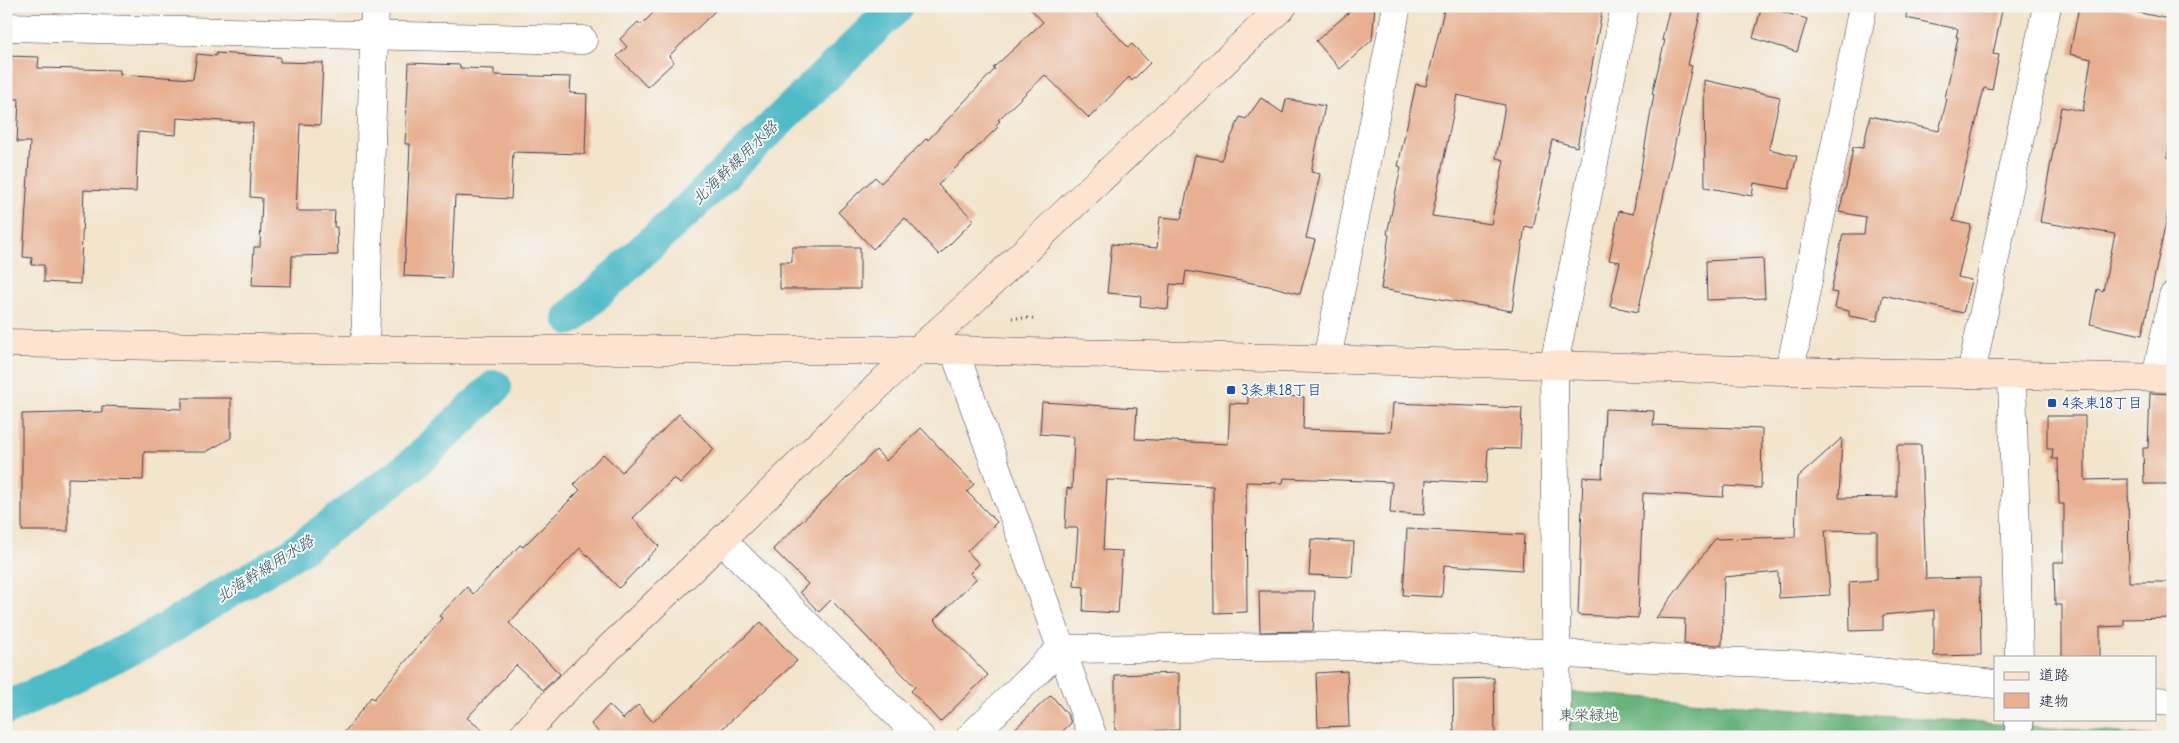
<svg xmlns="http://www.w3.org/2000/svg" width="2179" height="743" viewBox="0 0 2179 743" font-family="'Comic Neue','Klee One',sans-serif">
<rect width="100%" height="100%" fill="#f6f6f2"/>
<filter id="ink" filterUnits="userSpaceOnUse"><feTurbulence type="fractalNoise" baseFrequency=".02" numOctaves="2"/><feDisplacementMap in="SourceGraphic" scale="10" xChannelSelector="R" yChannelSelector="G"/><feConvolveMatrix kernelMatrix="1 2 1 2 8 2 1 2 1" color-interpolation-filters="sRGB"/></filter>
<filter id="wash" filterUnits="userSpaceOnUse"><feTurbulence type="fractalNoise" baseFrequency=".0096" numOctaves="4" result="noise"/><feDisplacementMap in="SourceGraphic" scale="20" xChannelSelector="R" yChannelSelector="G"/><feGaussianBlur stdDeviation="1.12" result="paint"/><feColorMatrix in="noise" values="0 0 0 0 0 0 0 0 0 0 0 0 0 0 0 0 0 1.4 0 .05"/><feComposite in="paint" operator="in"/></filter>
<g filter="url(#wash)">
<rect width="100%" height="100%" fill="#f3e4cc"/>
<path fill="#68b37b" stroke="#456a5b" d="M1568,692l605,45h-607z"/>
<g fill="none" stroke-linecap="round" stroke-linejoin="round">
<g stroke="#4dbac7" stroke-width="34">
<path d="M570,318l116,-107 211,-205"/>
<path d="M6,709l144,-70 145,-87 116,-86 84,-79"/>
</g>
</g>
<g id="blocks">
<g fill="#e8b091" fill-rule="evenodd">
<path d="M660,6h60l-51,50 5,6 -27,25 -30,-31 10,-9 -7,-8 18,-17 3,3z"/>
<path d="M1028,6h61l39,41 4,-3 18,19 -18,18 -3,-4 -40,41 -44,-43 -47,45 2,1 -4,4 2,2 -60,58 36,35 -35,35 -34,-37 -32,31 -35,-37 37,-35 6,6 46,-45 1,2 67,-71 -2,-1 50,-46z"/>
<path d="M1356,6h19l-3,34 -32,29 -24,-28z"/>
<path d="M1445,6h158l-26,141 -25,-7 -19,88 -8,-2 -13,85 -131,-22 8,-54 -2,-1 14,-67 -3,-1 18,-82 10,2zM1457,95l48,10 -9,53 8,2 -13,64 -59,-8z"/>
<path d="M1670,6h32l-14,59 4,1 -54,246 -28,-6 10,-44 -11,-2 10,-49 14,3 21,-120h-2l13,-54h-3z"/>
<path d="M1762,6l45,13 -10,33 -44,-14z"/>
<path d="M1907,6h96l-10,48 6,1 -7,35 -8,-2 -31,133 18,4 -13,52 13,3 -8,33 -80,-18 -6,26 -28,-5v-5l-14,-3 3,-15 -7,-1 12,-58h21l2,-17 -27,-5 9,-34 5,-31 10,1 7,-32 69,15 8,-32 -2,-1 13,-61h-2l2,-8 -52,-11z"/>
<path d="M2079,6h30l64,14v107l-6,30 6,1v31l-31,146 -52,-11 7,-35 6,2 12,-57 -75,-12 21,-115 22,4 8,-52 -21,-5z"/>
<path d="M216,53l64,4v5l43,1 -3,62 -20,-1 -4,87h39l-1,16h3l1,28 -46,1 -1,30 -39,-1 2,-38h6l2,-49 -12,-1 3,-74 -76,-5 -1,17 -38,-3 -2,60 -52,-2 -4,94 -36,-2v-17h-13l1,-7 -9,-1 7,-115h-13l2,-43h-13v-43l33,1 -1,11 82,2v4l73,5 4,-25 19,2z"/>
<path d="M409,63l51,2v3l34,1v6l77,2 -1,16 17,1 -2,60 -72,-2 -2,47 -56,-3 -4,82 -47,-2 6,-132h-5z"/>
<path d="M1704,80l76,17 -11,52 28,7 -8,33 -35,-6 -2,13 -47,-9z"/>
<path d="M1261,98l22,15 3,-14 39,7 -14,66 9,2 -14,64 9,2 -15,54 -26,-7 -88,-16 -2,14 -14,-1 -2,25 -28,-3 1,-10 -34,-3 5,-49 45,4 3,-31 21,2 14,-64 26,5 19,-43 6,2z"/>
<path d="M792,247h68v42h-80v-27h12z"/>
<path d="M1763,258l2,40 -58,2 -1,-39z"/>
<path d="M2150,393l23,1v90h-29l-1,-36h5z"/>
<path d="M1248,395l56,2 -1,32 88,3 2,-29 129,5 -2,41 -32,-1 -2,35 -60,-3 -2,35 -34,-2 2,-31 -108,-4 -1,5 -37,-1 1,130 -33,1 -1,-127 -106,-6 -4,70 19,1 -4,62 -35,-2 1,-24 -10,-1 4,-58h-13l2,-40 5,1 2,-52 -34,-3 2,-32 95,6 -2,31 93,5 2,-41 18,1z"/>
<path d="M182,398h49v40l-25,14h-62l-1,28 -75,-2v53h-46v-117l80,-2v-6l80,3z"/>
<path d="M1605,409l49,2 -1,14 109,4 -1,59 -37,-2 -1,11 -80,-4 -5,125 -60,-3 5,-138 19,1z"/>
<path d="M679,414l35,35 -34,35 -6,-6 -41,40 26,28 -40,42 -39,-40 -71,75 51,51 -17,16 -27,-25 -49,53 24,19h-150l30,-40 3,2 68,-81 -3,-2 28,-29 6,7 47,-49 3,2 57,-57 -6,-6 29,-30 19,18z"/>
<path d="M2047,416h38v64l43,-1 1,103h44v36l-49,1v7l-24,1v30h-38v-52h-7l-1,-43h10v-58h-5l-1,-45h-6l1,-10h-6z"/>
<path d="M921,428l53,56 -7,8 30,30 -30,29 12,13 -9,9 6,6 -42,41 54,55 -48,47 -29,-31 4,-4 -84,-87 -12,12 -19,-20 8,-8 -35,-35 103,-99 10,11z"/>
<path d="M1842,438l-3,60 58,-1v-52h24l5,134 54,-1 1,77 -47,1v-46l-51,5v15l-33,1 -1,-49 28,-2v-49l-52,-1 5,65 -51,3 -1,-26 -54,5 -2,68 -38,-1 1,-25 -29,-1 59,-79 80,-2 2,-59z"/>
<path d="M1407,529l117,6 -2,35 -78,-5 -2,32 -39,-2z"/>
<path d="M1311,539l43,3 -2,35 -43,-2z"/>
<path d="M1259,591h56l-2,40 -53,1z"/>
<path d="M761,622l36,39 -84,76h-110l-12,-13 18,-19 14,14 15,-14 15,17z"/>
<path d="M1347,671l2,55 -31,1 -2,-54z"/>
<path d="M1179,673v57l-64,1v-56z"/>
<path d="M1494,678l1,59h-41l-1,-58z"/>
<path d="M1051,695l17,20 3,8 -14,14h-51z"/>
</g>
</g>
</g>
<g filter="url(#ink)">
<use href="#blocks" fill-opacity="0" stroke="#413f51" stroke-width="1"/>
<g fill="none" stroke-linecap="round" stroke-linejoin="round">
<defs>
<g id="street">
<path d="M6,27l577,13"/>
<path d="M365,350l10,-344"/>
<path d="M954,350l139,387"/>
<path d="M1327,359l70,-353"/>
<path d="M1790,371l73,-365"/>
<path d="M1971,374l76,-368"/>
<path d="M2012,376l7,281"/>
<path d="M2156,377l17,-81"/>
<path d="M722,540l198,197"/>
<path d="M2155,701l18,1"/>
<path d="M970,737l90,-88 326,-3 424,19 185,19"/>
<path d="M1557,737l-3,-372 71,-359"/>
<path d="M2019,737v-18"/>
</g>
<g id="secondary">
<path d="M6,343l359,7h589l836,21 383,7"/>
<path d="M522,737l35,-39 165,-158 162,-160 83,-74 316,-300"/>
</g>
</defs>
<use href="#street" stroke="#413f51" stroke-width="29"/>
<use href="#secondary" stroke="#413f51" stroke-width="29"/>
<path stroke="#413f51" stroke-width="3" stroke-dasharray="1 4" stroke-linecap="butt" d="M1012,318h23"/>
<use href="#street" stroke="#fff" stroke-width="28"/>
<use href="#secondary" stroke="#fde4d1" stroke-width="28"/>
</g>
</g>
<g fill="#1a4fb4" stroke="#f6f6f2" stroke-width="2">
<rect x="1226" y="385" width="10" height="10" rx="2.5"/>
<rect x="2047" y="398" width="10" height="10" rx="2.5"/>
</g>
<g text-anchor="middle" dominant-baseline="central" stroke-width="4" stroke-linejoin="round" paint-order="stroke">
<g font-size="15" fill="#164399" stroke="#f6f6f2" text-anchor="start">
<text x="1241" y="390">3条東18丁目</text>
<text x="2062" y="403">4条東18丁目</text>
</g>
<g font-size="15" fill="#3e5755" stroke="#f6f6f2">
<text x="1589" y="715">東栄緑地</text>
</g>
<g font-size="16" font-style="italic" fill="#31576c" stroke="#f6f6f2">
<text transform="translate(735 163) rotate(-44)">北海幹線用水路</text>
<text transform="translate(265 569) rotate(-32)">北海幹線用水路</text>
</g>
</g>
<rect width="2179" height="743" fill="none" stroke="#f6f6f2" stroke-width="25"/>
<rect x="1994" y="656" width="162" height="65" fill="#f6f6f2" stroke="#a1a1a9"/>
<rect x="2004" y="672" width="25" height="8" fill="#fde4d1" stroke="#a1a1a9"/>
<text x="2039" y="680" font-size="15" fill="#22223b">道路</text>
<rect x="2004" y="693" width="25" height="15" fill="#e8b091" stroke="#a1a1a9"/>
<text x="2039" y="706" font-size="15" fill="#22223b">建物</text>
</svg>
